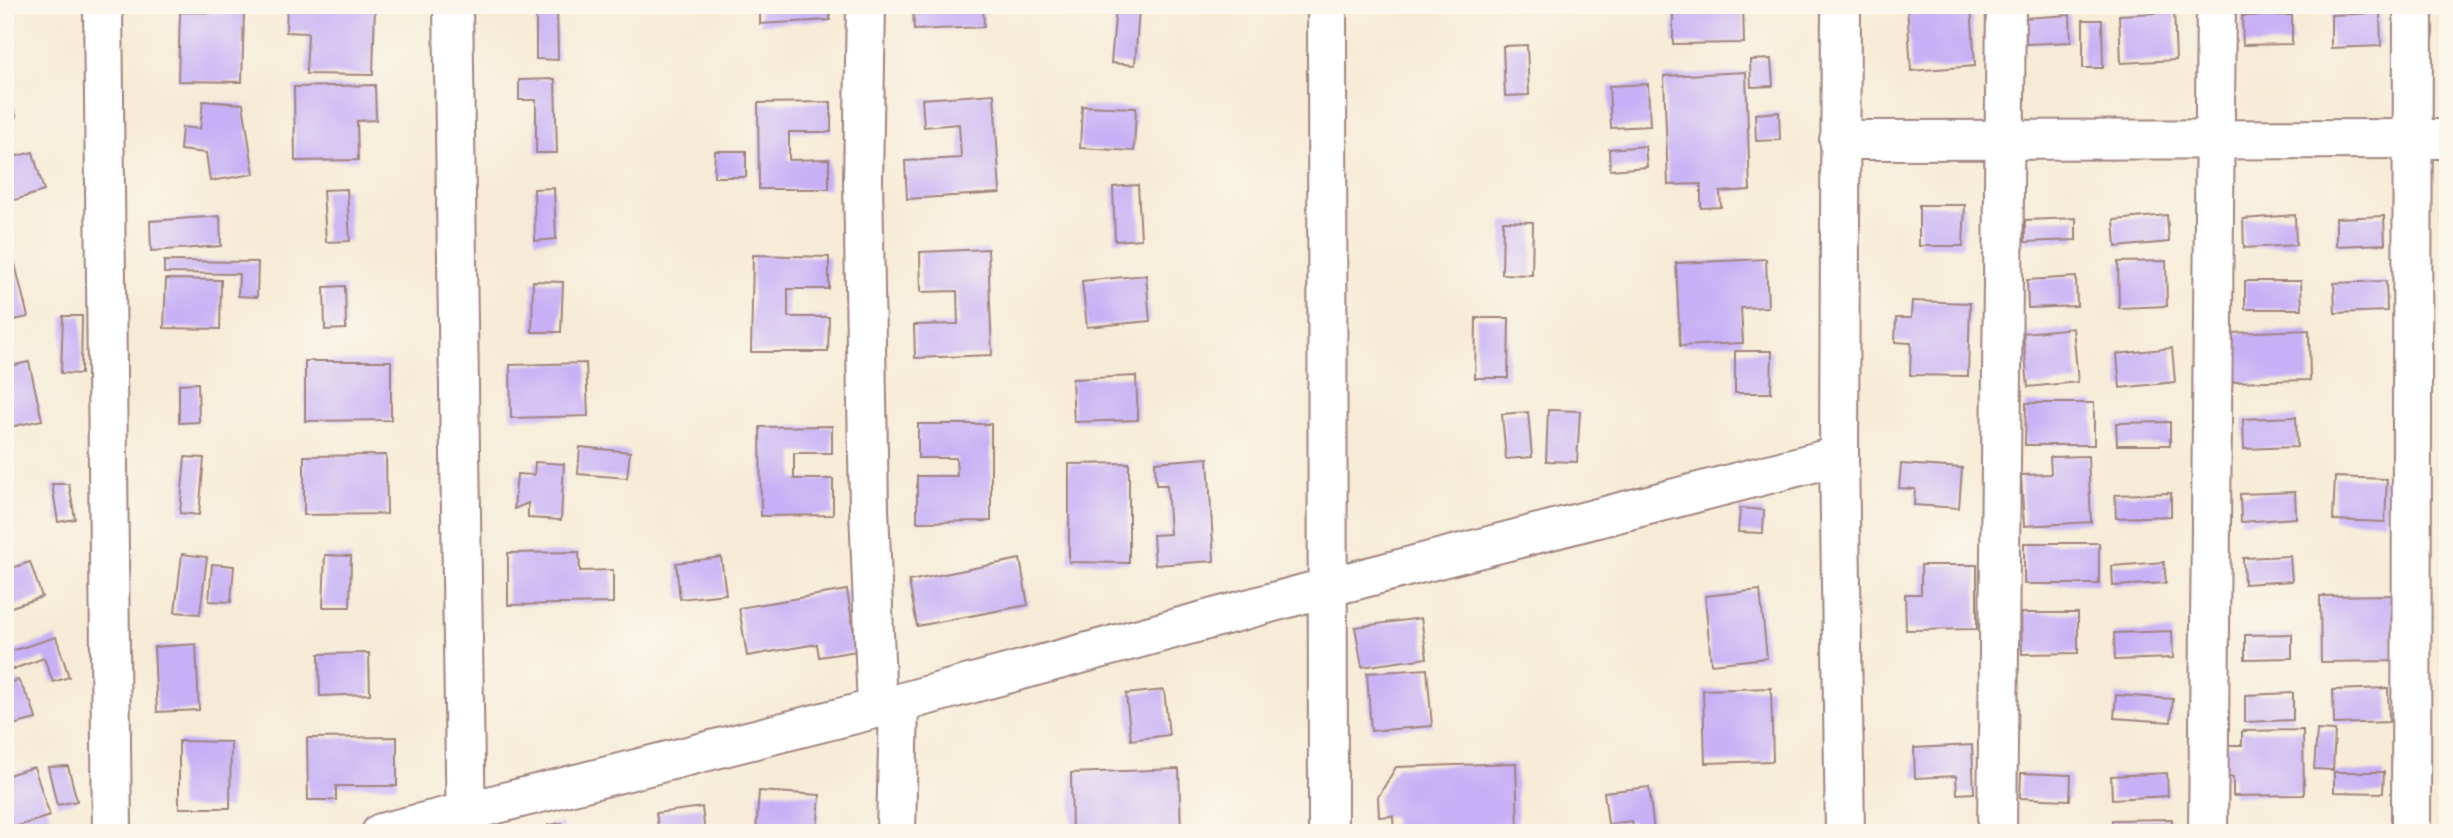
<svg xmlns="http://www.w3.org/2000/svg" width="2453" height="838" viewBox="0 0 2453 838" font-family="Cardo,serif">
<rect width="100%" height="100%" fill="#fbf7ec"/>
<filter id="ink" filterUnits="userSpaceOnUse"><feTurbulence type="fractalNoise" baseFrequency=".0143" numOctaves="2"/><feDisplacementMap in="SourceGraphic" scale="14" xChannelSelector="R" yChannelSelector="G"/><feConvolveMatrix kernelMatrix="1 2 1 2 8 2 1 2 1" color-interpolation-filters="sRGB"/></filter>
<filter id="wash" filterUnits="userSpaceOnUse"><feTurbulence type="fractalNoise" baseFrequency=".00686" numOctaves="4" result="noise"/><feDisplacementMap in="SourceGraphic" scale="28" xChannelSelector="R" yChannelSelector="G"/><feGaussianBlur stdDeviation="1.57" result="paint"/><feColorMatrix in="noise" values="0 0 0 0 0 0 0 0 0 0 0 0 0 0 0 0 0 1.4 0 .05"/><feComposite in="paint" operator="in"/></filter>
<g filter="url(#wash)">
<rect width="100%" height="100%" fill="#f6ebd6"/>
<g id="blocks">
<g fill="#c7b0f5">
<path d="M287,5h88l-2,70 -67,-1 2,-41 -22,-1z"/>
<path d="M536,5h21l1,55 -22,-1z"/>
<path d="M760,5h69l1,15 -70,4z"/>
<path d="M913,5h70l1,22 -70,3z"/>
<path d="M1673,5h70l1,38 -71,1z"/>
<path d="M1748,5h24l-1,5 -24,-2z"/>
<path d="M1907,5h64l4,61 -64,5z"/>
<path d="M1116,6l23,2 -4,57 -24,-2z"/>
<path d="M180,12l64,1 -2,69 -64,-1z"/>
<path d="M2174,12l2,48 -55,3 -2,-48z"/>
<path d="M2380,13l1,33 -50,2v-33z"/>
<path d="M2070,15l1,27 -45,2 -1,-26z"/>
<path d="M2292,15v29l-49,1 -1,-29z"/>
<path d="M2083,20h19l1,48h-20z"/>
<path d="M1527,45l2,50 -24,1 -2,-50z"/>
<path d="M1771,59l2,27 -22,1 -1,-27z"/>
<path d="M1746,72l4,118 -30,2 1,15 -20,1v-24l-33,1 -4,-109z"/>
<path d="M555,79l2,74h-21v-53h-17v-20z"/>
<path d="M1648,84l2,42 -39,2 -2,-42z"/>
<path d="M375,85l1,35 -19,1 1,39 -63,1 -1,-74z"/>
<path d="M5,89l11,27 -11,4z"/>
<path d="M994,94l6,99 -93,6 -2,-38 56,-3 -2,-34 -35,3 -2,-28z"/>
<path d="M203,101l40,3 11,70 -44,7 -4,-28 -26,-3 2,-23 18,2z"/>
<path d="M831,102v30h-42v28l40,-1v30h-70l-1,-86z"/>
<path d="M1082,106l54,2 -2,43 -54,-3z"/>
<path d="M1779,112l1,28 -24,1 -1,-27z"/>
<path d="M1645,146l2,21 -37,3 -1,-21z"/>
<path d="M715,151h31v26h-32z"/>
<path d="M33,152l11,39 -39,12v-44z"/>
<path d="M1138,185l3,54 -26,2 -2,-54z"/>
<path d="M554,188l2,51 -21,2 -1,-52z"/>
<path d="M347,189l3,52 -24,1 -3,-52z"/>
<path d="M1919,205h46l-2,41h-44z"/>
<path d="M2448,210v27h-4l-2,-25z"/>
<path d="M2167,215l2,27 -53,5 -2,-27z"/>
<path d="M2295,215l1,30 -52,3 -1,-29z"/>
<path d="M220,216l1,30 -70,5 -1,-30z"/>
<path d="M2384,216l1,28 -49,2v-28z"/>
<path d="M2076,218v22l-51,2v-22z"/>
<path d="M1503,221l30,1 -1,53 -30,-1z"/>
<path d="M988,249l4,106 -77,3 -1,-33 44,-1 -1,-33 -36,1 -1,-40z"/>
<path d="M12,252l16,65 -23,5v-68z"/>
<path d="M753,255l76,2v32h-41v28h41l-1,35h-77z"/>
<path d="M1766,259l2,48 -27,1 2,35 -63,3 -4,-83z"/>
<path d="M164,261l94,1 -1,35 -19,-1 1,-22 -75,-1z"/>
<path d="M2166,261l1,45 -48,2 -1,-46z"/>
<path d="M1146,275l4,46 -63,6 -5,-46z"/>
<path d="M2076,277l1,29 -49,2 -1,-28z"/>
<path d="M166,279l55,1 -1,49 -56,-1z"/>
<path d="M533,281l30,1 -2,50h-29z"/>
<path d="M2245,281h56l1,28h-57z"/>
<path d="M2386,281l1,30 -52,2 -1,-30z"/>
<path d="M345,286l1,43 -21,1 -1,-43z"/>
<path d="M1912,301l58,2 -2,73 -58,-1 1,-32 -16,-1 1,-24h15z"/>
<path d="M63,316h19l-1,58 -20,-1z"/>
<path d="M1476,318h33l-1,60h-33z"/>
<path d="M2073,328l5,54 -50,5 -5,-54z"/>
<path d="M2309,330l1,50 -79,2 -1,-49z"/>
<path d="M2172,348l3,34 -55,6 -3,-34z"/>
<path d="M1735,351h37l-1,42h-36z"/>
<path d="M305,361h86v59l-86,1z"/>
<path d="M29,362l13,58 -37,8v-61z"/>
<path d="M586,363l2,53 -77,2 -1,-53z"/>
<path d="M1136,376l2,44 -64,2 -2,-43z"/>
<path d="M198,383l1,39 -20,1v-39z"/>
<path d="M2026,403h68v42h-69z"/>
<path d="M1548,410l32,1 -3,51 -31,-1z"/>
<path d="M1528,412l4,45 -26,2 -4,-45z"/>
<path d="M2296,417l1,30 -53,2 -1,-30z"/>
<path d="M2170,422v23h-53l-1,-22z"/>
<path d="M918,424h73v97l-74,1v-46h40l-1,-18h-38z"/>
<path d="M832,426v27h-38v26h39v36l-72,1 -1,-89z"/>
<path d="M580,447l50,5 -3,26 -49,-4z"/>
<path d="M386,455l1,59 -83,1v-59z"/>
<path d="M2088,456l3,66 -67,4 -3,-51 30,-1 -1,-17z"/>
<path d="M185,457l19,1 -5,57 -19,-2z"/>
<path d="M1208,458l6,103 -59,4 -2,-30 17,-1 -3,-49h-11l-1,-23z"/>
<path d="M535,462l29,2 -3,56 -33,-2v-15l-14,6 3,-35 17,1z"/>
<path d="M1129,463v100l-60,-1v-98z"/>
<path d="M1901,464l61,4 -3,40 -45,-3 1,-16 -16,-1z"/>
<path d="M2335,477l52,2 -2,43 -52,-2z"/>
<path d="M52,484h17l6,35 -17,3z"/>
<path d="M2295,492l1,26 -55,4 -1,-28z"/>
<path d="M2171,493v23l-55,2 -1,-23z"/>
<path d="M1740,508l24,2 -1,23 -25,-1z"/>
<rect x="2024" y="543" width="75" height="41"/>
<path d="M579,552l1,19 33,-1v33l-105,2v-52z"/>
<path d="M182,554l25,3 -7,57 -25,-2z"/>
<path d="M325,555l26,1 -1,51h-27z"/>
<path d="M2290,556l2,25 -48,3 -1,-26z"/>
<path d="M721,557l5,37 -46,5 -4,-36z"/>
<path d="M1020,559l8,46 -111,21 -8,-45z"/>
<path d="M30,562l12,35 -37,12v-39z"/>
<path d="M2164,562l2,21 -53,3 -1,-20z"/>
<path d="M212,564l22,2 -3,36 -22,-1z"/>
<path d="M1921,565h56v64l-71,1 -1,-36h16z"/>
<path d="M847,590l10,61 -38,6 -2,-13 -70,12 -8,-48z"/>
<path d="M1760,590l7,68 -56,6 -6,-68z"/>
<path d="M2396,595l1,66 -76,1 -1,-66z"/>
<path d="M2021,613h57v40l-56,1z"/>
<path d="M1421,618l6,40 -65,9 -7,-40z"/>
<path d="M2172,631l1,27 -58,2 -1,-27z"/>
<path d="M2292,634v24l-47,1v-24z"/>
<path d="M56,637l13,40 -16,5 -9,-24 -39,14v-19z"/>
<path d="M196,644l3,66 -42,2 -3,-65z"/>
<path d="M369,653l1,41 -50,2 -1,-42z"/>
<path d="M1427,669l5,57 -61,5 -4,-58z"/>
<path d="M18,680l14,25 4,14 -31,8v-43z"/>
<path d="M1771,688l2,73 -68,2 -2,-73z"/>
<path d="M2388,688l1,34 -55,2 -1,-34z"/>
<path d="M1164,690l5,45 -38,5 -5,-46z"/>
<path d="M2293,693v27l-48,2v-27z"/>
<path d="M2116,695l57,4 -2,23 -57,-4z"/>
<path d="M2303,730l1,65 -71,1v-19l-13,1v-33h22v-14z"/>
<path d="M2317,730l18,1 -2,39 -19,-1z"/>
<path d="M397,737v49h-61v14h-28l-1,-62z"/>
<path d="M179,741l52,1 -1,66h-51z"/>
<path d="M1972,745l2,48 -17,1 -1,-18 -41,2 -1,-30z"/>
<path d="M1516,763l2,69 -124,1 -1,-17 -14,1 -1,-20 18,-30z"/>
<path d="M68,766l9,35 -20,4 -9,-38z"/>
<path d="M34,767l16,49 -45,14v-54z"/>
<path d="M1179,769l2,64h-109l-1,-60z"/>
<path d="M2334,772h50l-1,21 -49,-1z"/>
<path d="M2021,773l50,2 -1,25 -50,-2z"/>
<path d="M2167,773l1,23 -56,3 -1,-23z"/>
<path d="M1649,787l5,46h-20l-2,-12 -24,3 -4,-32z"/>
<path d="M759,791l61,4 -3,38h-61z"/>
<path d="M702,807l3,26h-46l-3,-20z"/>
<path d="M2172,819v14h-60v-13z"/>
<path d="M562,823l1,10h-14l-1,-8z"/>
</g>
</g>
</g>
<g filter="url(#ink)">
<use href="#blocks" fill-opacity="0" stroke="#a08580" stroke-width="2"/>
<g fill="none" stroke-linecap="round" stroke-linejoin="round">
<defs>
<g id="minor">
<path d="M103,5l9,828"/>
<path d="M453,5l13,828"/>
<path d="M866,5l-3,175 6,328 8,201"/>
<path d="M1327,5l1,828"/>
<path d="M1841,5l-2,451 6,377"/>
<path d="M1839,140l609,-1"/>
<path d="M381,833l518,-130 430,-116 510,-131"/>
<path d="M896,833l3,-130"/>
<path d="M1997,833l9,-828"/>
<path d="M2208,833l8,-828"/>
<path d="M2411,833l2,-828"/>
</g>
</defs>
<use href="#minor" stroke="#a08580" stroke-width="42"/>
<use href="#minor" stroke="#fff" stroke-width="38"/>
</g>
</g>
<rect width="2453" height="838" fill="none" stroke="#fbf7ec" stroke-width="28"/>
</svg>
